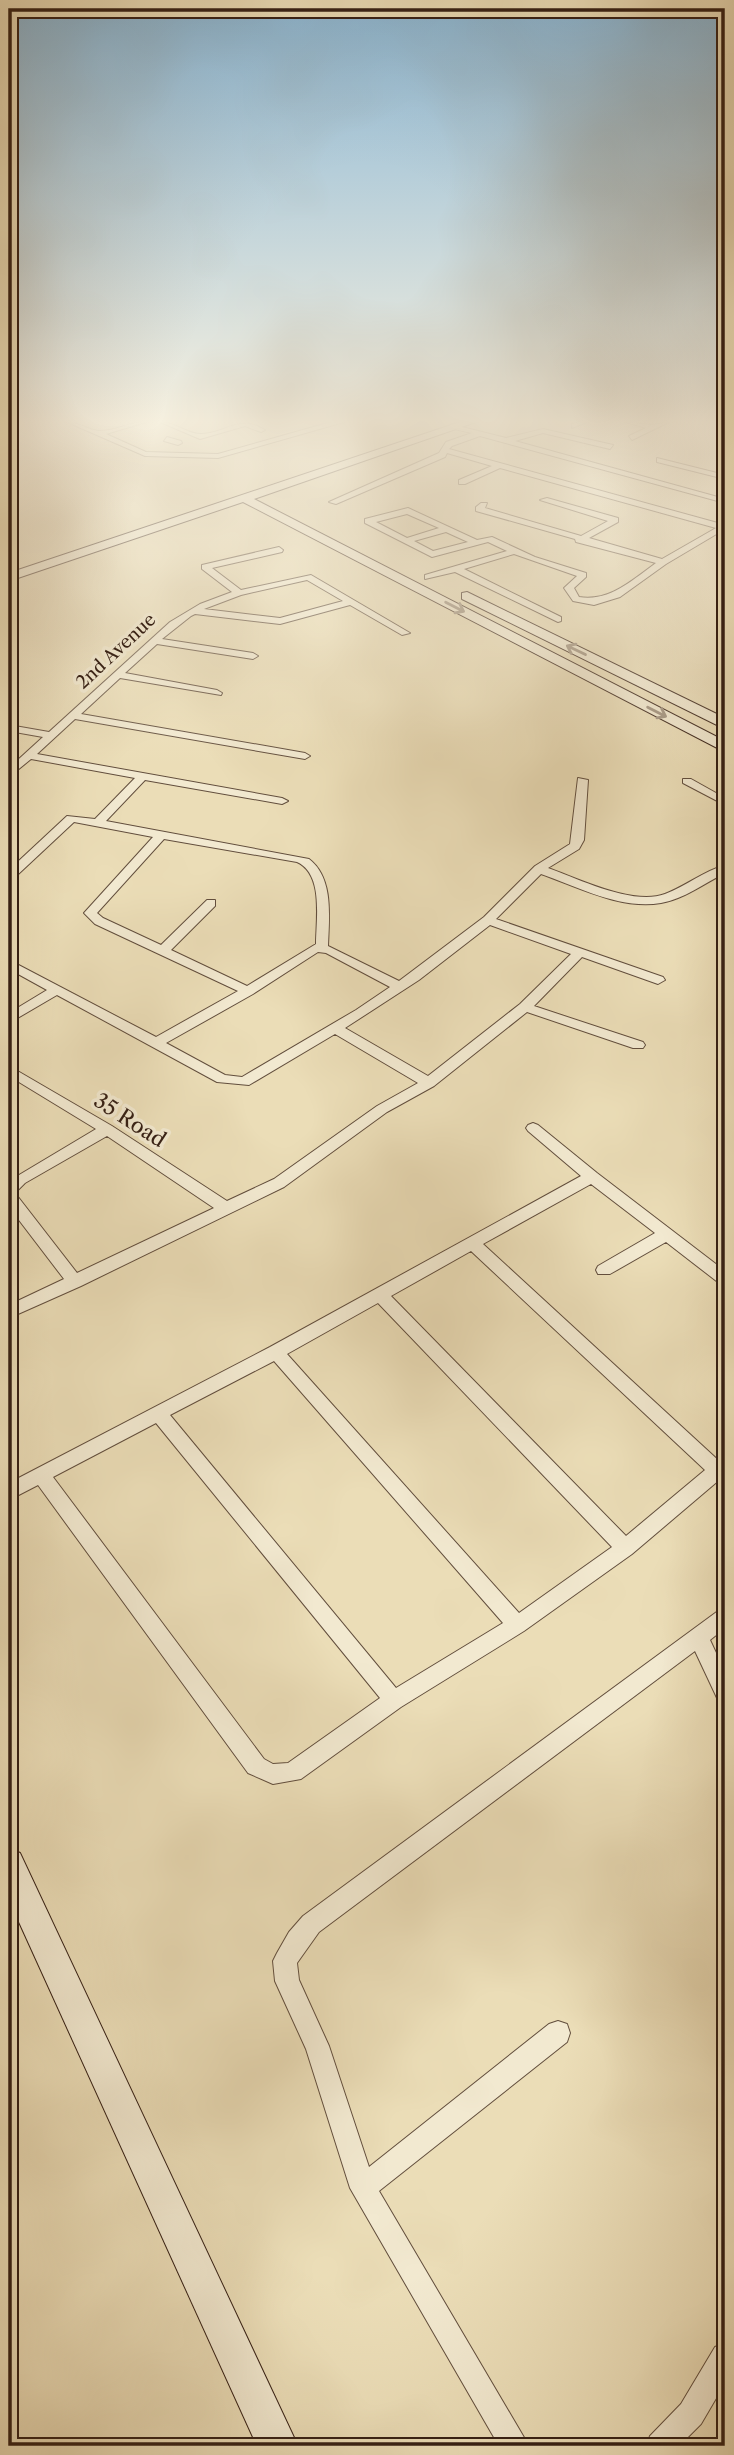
<svg xmlns="http://www.w3.org/2000/svg" width="734" height="2455" viewBox="0 0 734 2455" font-family="'Libre Caslon Text',serif">
<rect width="100%" height="100%" fill="#ebddb7"/>
<filter id="stains"><feTurbulence type="fractalNoise" baseFrequency=".00286" numOctaves="4"/><feColorMatrix values="0 0 0 0 .2 0 0 0 0 .09 0 0 0 0 .02 0 0 0 .5 -.17"/></filter>
<radialGradient id="worn" r=".72"><stop offset=".6" stop-color="#630" stop-opacity="0"/><stop offset="1" stop-color="#630" stop-opacity=".3"/></radialGradient>
<g fill="none" stroke-linecap="round" stroke-linejoin="round">
<defs>
<g id="street">
<path d="M67,422c12,0 22,9 33,9 15,0 30,-9 46,-9l-40,12 40,18 72,2 113,-32h13l-126,36 -73,-2z"/>
<path d="M160,422c15,0 29,13 42,12 25,-1 37,-20 63,-4l-4,2 -16,-6 -45,13z"/>
<path d="M577,422h10l-15,6v-4z"/>
<path d="M626,422l26,3 17,-3 -37,18 -3,-4 17,-8z"/>
<path d="M454,425l52,13 37,-9 70,16 -3,4 -67,-16 -28,8 210,58v4l-245,-67 -28,10 -3,3 276,76v4l-59,35 -46,33 -26,8 -21,-4 -9,-13 13,-12 -63,-22 -50,15 97,48v4l-3,1 -103,-50 -30,7v-4l82,-24 -19,-9 -56,15 -67,-34v-4l43,-11 69,32 15,-3 43,20 51,16v4l-12,11 5,9c31,5 53,-17 77,-34l-80,-21 -1,-3 -99,-28v-4l5,-4h6l-2,5 96,28 27,-15 -68,-21 7,-2 71,20v4l-29,16 73,21 54,-31 -216,-60 -35,16h-6v-4l33,-14 -45,-13 -2,4 -109,47 -7,-2 110,-49 7,-11 26,-9 -18,-4zM407,514l32,14 -32,10 -31,-16zM446,532l22,10 -35,9 -19,-10z"/>
<path d="M167,437l14,4 1,2 -4,2 -14,-4z"/>
<path d="M657,458l68,17v4l-68,-17z"/>
<path d="M279,547l4,3 -1,2 -70,16 29,22 70,-15 99,58 -8,2 -52,-30 -70,19 -85,-10 -4,2 -29,23 91,14 5,3 -5,3 -96,-15 -32,29 92,17 5,3 -1,2 -101,-17 -39,36 224,39 5,3 -5,3 -230,-40 -38,35 245,44 6,3 -6,3 -137,-24 -39,41 203,38c25,19 20,58 19,87l71,35 85,-64 51,-51 35,-22 8,-66 10,2 -4,60 -5,9 -31,19c31,11 85,38 117,26 21,-8 39,-23 60,-29v8c-20,10 -41,26 -64,30 -40,7 -83,-16 -120,-29l-45,45 167,58 2,3 -7,4 -76,-27 -48,49 109,36 2,3 -2,3h-10l-106,-36 -93,74 -47,26 -103,75 -203,99 -72,32v-13l55,-26 -55,-72v-26l87,-52 -87,-53v-10l103,60 115,75 47,-22 103,-73 41,-23 -83,-49 -86,51 -32,-3 -160,-87 -48,28v-10l38,-23 -38,-21v-9l147,77 82,-46 -143,-67 -11,-11 69,-76 -79,-15 -61,57 -4,1v-10l58,-54 28,3 40,-41 -104,-19 -22,18v-9l34,-31 -34,-6v-6l40,7 121,-110 30,-18 32,-12 -30,-23v-4zM307,580l36,21 -63,17 -76,-9 37,-14zM164,839l133,23c27,12 19,58 19,82l-69,42 -76,-36 44,-44v-6h-8l-46,45 -58,-27 -6,-5zM490,925l81,29 -51,50 -92,72 -83,-48 74,-48zM318,952l8,1 64,34 -34,23 -114,67 -17,-2 -59,-32 87,-49zM107,1136l107,72 -137,65 -62,-80 10,-10z"/>
<path d="M683,779h8l34,19v7l-42,-22z"/>
<path d="M533,1123l5,2 59,48 128,98v14l-6,-2 -53,-41 -56,32h-12l-2,-4 2,-4 57,-33 -64,-49 -108,60 235,216 7,-3v18l-93,79 -108,77 -123,76 -100,72 -28,5 -25,-11 -210,-288 -29,15v-17l261,-136 311,-171 -53,-45 -2,-3 2,-3zM471,1251l234,219 -79,66 -235,-240zM378,1303l234,244 -93,66 -232,-259zM274,1361l229,262 -107,65 -226,-273zM156,1423l224,275 -92,65 -15,1 -9,-5 -211,-282z"/>
<path d="M725,1608v20l-15,12 15,32v30l-7,-2 -23,-49 -376,281 -22,31 2,17 30,66 40,121 180,-143 9,-3 9,3 3,9 -3,9 -188,149 150,255h-30l-149,-258 -44,-139 -31,-68 -2,-20 4,-8 12,-21 14,-16 415,-305z"/>
<path d="M725,2343v40l-24,41 -22,22h-33l4,-10 31,-32 34,-57z"/>
</g>
<g id="secondary">
<path d="M460,422h16l-222,77 471,242v11l-482,-250 -234,79v-8z"/>
<path d="M467,592l258,126v11l-263,-130v-6z"/>
<path d="M9,1848l11,5 278,593h-41l-248,-546z"/>
</g>
</defs>
<use href="#street" stroke="#624e3d" stroke-width="2"/>
<use href="#secondary" stroke="#351f14" stroke-width="2"/>
<use href="#street" fill="#f2e9d0" fill-rule="evenodd"/>
<use href="#secondary" fill="#f2e9d0" fill-rule="evenodd"/>
</g>
<defs><path id="oneway-shaft" d="M-6 0H5M1.5-3L5.5 0L1.5 3" fill="none" stroke-width="1.6" stroke-linecap="round" stroke-linejoin="round" transform="scale(1.75)"/></defs>
<g stroke="#9d8e7b">
<use href="#oneway-shaft" transform="translate(455 607) rotate(27)"/>
<use href="#oneway-shaft" transform="translate(576 650) rotate(-154)"/>
<use href="#oneway-shaft" transform="translate(657 712) rotate(27)"/>
</g>
<linearGradient id="sky" x2="0" y2="1"><stop stop-color="#89b6d5"/><stop offset="0.55" stop-color="#f6f0df"/><stop offset="1" stop-color="#f6f0df" stop-opacity="0"/></linearGradient>
<rect width="734" height="766" fill="url(#sky)"/>
<g text-anchor="middle" dominant-baseline="central" stroke-width="7" stroke-linejoin="round" paint-order="stroke">
<g font-size="18" fill="#351f14" stroke="#f2e9d0">
<text transform="translate(116 651) rotate(-43)">2nd Avenue</text>
</g>
<g font-size="21" fill="#351f14" stroke="#f2e9d0">
<text transform="translate(130 1120) rotate(33)">35 Road</text>
</g>
</g>
<rect width="734" height="2455" fill="none" stroke="#ebddb7" stroke-width="35"/>
<rect x="10" y="10" width="713" height="2434" fill="none" stroke="#351f14" stroke-width="3.5"/>
<rect x="18" y="18" width="699" height="2420" fill="none" stroke="#351f14" stroke-width="2"/>
<rect width="100%" height="100%" filter="url(#stains)"/>
<rect width="100%" height="100%" fill="url(#worn)"/>
</svg>
